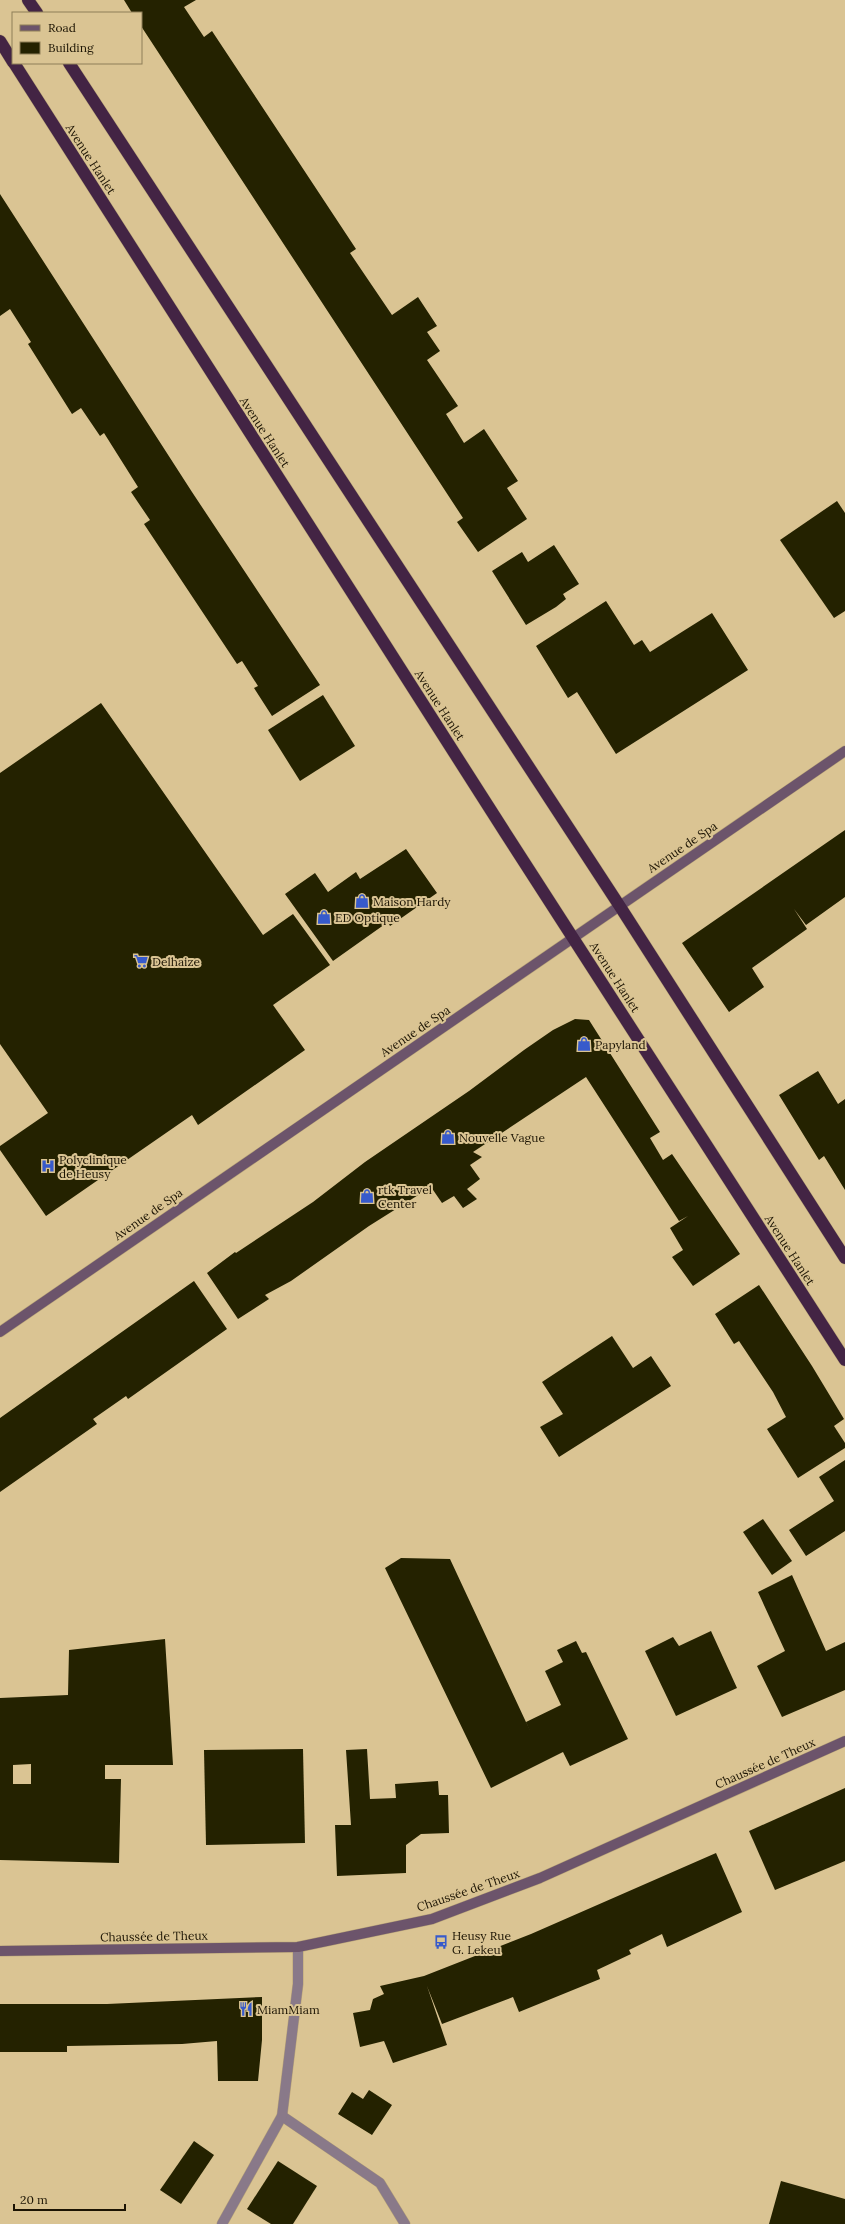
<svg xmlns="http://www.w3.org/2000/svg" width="845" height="2224" viewBox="0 0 845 2224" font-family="Lora,serif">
<rect width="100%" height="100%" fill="#dac493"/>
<g fill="#242200" fill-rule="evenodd">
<path d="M124,0h72l-12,7 20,30 8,-6 144,218 -6,4 42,62 26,-18 19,29 -10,6 13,19 -13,9 31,46 -12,8 18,29 20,-14 34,52 -11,7 20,31 -49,33 -21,-30 6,-4 -322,-492v-13h-9z"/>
<path d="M0,194l192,298 128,193 -48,31 -18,-28 4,-2 -16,-25 -5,3 -93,-140 6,-4 -19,-28 7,-5 -34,-54 -4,3 -19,-28 -9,6 -44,-70 3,-2 -21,-33 -10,7z"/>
<path d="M837,501l8,12v98l-11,7 -54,-78z"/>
<path d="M554,545l25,39 -16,10 3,5 -10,8 -30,18 -34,-54 30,-19 6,10z"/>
<path d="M606,601l28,44 8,-5 8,12 62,-39 36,57 -132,84 -39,-62 -9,6 -32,-52z"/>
<path d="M323,695l32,51 -55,35 -32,-51z"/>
<path d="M101,703l162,232 30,-21 37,51 -57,40 32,45 -107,75 -6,-10 -146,101 -46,-66v-4l48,-33 -48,-69v-271z"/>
<path d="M845,830v67l-39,28 -12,-16 13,20 -55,39 12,19 -35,25 -47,-69z"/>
<path d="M406,849l31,44 -47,33 -2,-4 -55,39 -48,-67 30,-21 13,19 28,-20 4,7z"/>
<path d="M575,1019l14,1 71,112 -10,6 13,22 9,-6 68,100 -47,32 -21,-29 11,-7 -13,-22 18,-12 -9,5 -93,-144 -113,75 9,5 -12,8 10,14 -13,10 10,10 -14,9 -9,-12 -12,7 -11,-16 -62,39 -78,55 -26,14 4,4 -31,20 -31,-46 28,-21 1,1 77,-51 52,-40 104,-71 55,-41 29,-20z"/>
<path d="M818,1071l20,33 7,-5v91l-21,-34 -5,4 -40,-65z"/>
<path d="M194,1281l33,48 -99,70 -2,-3 -33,23 4,5 -97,68v-74z"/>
<path d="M759,1285l53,81 32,53 -10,7 11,17v5l-47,30 -31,-49 19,-12 -13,-25 -34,-51 -5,3 -19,-30z"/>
<path d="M612,1336l21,32 18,-12 20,30 -112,71 -19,-30 23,-13 -21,-32z"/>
<path d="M845,1460v71l-39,25 -17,-26 45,-29 -15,-24z"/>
<path d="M763,1519l29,42 -20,14 -29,-43z"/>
<path d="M401,1558l49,1 82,176 -6,-13 35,-17 -16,-34 18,-9 -6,-12 19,-9 6,12 4,-1 42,87 -58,27 -7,-14 -72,36 -106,-220z"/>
<path d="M792,1575l34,76 19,-9v48l-63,27 -25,-51 28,-15 -27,-59z"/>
<path d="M711,1631l26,57 -61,28 -31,-65 28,-14 6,9z"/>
<path d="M165,1639l8,126h-68v14h16l-2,84 -119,-3v-162l68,-3 1,-45zM31,1764v20h-18v-19z"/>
<path d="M303,1749l2,94 -99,2 -2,-95z"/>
<path d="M367,1749l3,50 26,-1 -1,-14 43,-3 1,14h9l1,38 -28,1 -15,11v28l-69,3 -2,-51h16l-5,-75z"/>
<path d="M845,1788v73l-70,29 -26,-59z"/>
<path d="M716,1853l26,59 -75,35 -5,-13 -33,16 2,4 -34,16 3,9 -81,33 -6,-15 -71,27 -15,-38 20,59 -54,18 -9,-22 -24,6 -7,-34 17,-3 3,-11 11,-5 -4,-8 44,-10 107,-42z"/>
<path d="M262,1997v43l-4,41h-40l-1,-40 -35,3 -115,2v6h-67v-48h107z"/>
<path d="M369,2090l23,15 -20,30 -34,-21 14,-22 11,7z"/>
<path d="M194,2141l20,14 -33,49 -21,-14z"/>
<path d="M278,2161l39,25 -24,38h-22l-24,-15z"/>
<path d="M781,2181l64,18v25h-76z"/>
</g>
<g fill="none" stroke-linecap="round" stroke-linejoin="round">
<defs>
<g id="street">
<path d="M282,2116l98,67 25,41"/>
<path d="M222,2224l60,-108 16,-132v-37"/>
</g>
<g id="secondary">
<path d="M0,1332l845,-581"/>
<path d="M0,1951l298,-4 134,-28 108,-41 305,-137"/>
</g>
<g id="highway">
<path d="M28,0l9,13"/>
<path d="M0,41l13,21"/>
<path d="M14,63l492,771 339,526"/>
<path d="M69,63l550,842 226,353"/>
</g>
</defs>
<use href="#street" stroke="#b8a479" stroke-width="11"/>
<use href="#secondary" stroke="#b8a479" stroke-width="11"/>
<use href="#highway" stroke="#b8a479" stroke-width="13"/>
<use href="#street" stroke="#897989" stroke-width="10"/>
<use href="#secondary" stroke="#6c546b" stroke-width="10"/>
<use href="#highway" stroke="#432444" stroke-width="12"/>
</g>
<defs>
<symbol id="shop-bare" viewBox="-9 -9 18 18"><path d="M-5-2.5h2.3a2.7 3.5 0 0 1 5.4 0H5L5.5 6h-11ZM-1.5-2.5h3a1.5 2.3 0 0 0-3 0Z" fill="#375acb" stroke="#dac493" stroke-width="2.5" paint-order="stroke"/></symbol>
<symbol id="supermarket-bare" viewBox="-9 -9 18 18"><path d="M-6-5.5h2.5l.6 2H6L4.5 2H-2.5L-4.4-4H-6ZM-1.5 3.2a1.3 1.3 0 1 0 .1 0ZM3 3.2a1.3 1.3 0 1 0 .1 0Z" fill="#375acb" stroke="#dac493" stroke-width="2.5" paint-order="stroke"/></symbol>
<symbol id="hospital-bare" viewBox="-9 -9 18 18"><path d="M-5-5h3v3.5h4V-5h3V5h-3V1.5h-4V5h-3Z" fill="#375acb" stroke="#dac493" stroke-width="2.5" paint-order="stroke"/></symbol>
<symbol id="bus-bare" viewBox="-9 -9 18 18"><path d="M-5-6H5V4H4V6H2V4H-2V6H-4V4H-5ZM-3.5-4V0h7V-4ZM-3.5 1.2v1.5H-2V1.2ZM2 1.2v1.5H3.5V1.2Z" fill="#375acb" stroke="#dac493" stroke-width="2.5" paint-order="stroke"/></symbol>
<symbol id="restaurant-bare" viewBox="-9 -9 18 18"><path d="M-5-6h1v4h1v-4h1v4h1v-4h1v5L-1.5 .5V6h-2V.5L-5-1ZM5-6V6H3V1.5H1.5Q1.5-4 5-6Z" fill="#375acb" stroke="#dac493" stroke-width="2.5" paint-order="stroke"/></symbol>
</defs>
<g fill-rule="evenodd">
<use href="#shop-bare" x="352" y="891" width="20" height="20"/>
<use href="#shop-bare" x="314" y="907" width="20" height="20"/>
<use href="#supermarket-bare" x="131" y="951" width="20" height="20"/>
<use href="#shop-bare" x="574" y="1034" width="20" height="20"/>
<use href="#shop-bare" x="438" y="1127" width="20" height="20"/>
<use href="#hospital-bare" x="38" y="1156" width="20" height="20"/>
<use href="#shop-bare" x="357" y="1186" width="20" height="20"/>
<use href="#bus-bare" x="431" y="1932" width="20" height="20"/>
<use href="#restaurant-bare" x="236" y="1999" width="20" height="20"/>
</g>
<g text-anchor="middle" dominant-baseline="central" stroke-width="4" stroke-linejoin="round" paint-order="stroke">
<g font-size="12" fill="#1c1403" stroke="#dac493">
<text transform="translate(91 159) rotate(57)">Avenue Hanlet</text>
<text transform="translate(265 432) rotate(57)">Avenue Hanlet</text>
<text transform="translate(440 705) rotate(57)">Avenue Hanlet</text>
<text transform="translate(682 847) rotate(-34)">Avenue de Spa</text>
<text transform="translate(615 977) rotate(57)">Avenue Hanlet</text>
<text transform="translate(415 1031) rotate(-34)">Avenue de Spa</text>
<text transform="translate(148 1214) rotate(-35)">Avenue de Spa</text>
<text transform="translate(790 1250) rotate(57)">Avenue Hanlet</text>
<text transform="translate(765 1763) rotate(-24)">Chaussée de Theux</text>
<text transform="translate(468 1890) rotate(-19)">Chaussée de Theux</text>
<text transform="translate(154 1936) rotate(-1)">Chaussée de Theux</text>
</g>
<g font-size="12" fill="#1c1403" stroke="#dac493" text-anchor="start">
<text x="373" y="901">Maison Hardy</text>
<text x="335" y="917">ED Optique</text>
<text x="152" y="961">Delhaize</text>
<text x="595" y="1044">Papyland</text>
<text x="459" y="1137">Nouvelle Vague</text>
<text x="59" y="1159">Polyclinique<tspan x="59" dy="14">de Heusy</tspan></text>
<text x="378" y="1189">rtk Travel<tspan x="378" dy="14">Center</tspan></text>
<text x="452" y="1935">Heusy Rue<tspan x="452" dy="14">G. Lekeu</tspan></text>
<text x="257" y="2009">MiamMiam</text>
</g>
</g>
<rect x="12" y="12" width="130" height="52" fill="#dac493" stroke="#8e7e59"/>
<rect x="20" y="25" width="20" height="6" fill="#6c546b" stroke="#8e7e59"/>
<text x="48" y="32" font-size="12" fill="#1c1403">Road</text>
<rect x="20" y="42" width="20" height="12" fill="#242200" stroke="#8e7e59"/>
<text x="48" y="52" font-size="12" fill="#1c1403">Building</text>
<path d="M14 2204v6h111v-6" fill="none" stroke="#1c1403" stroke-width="2"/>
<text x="20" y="2204" font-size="12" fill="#1c1403" stroke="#dac493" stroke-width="3" paint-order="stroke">20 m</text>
</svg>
